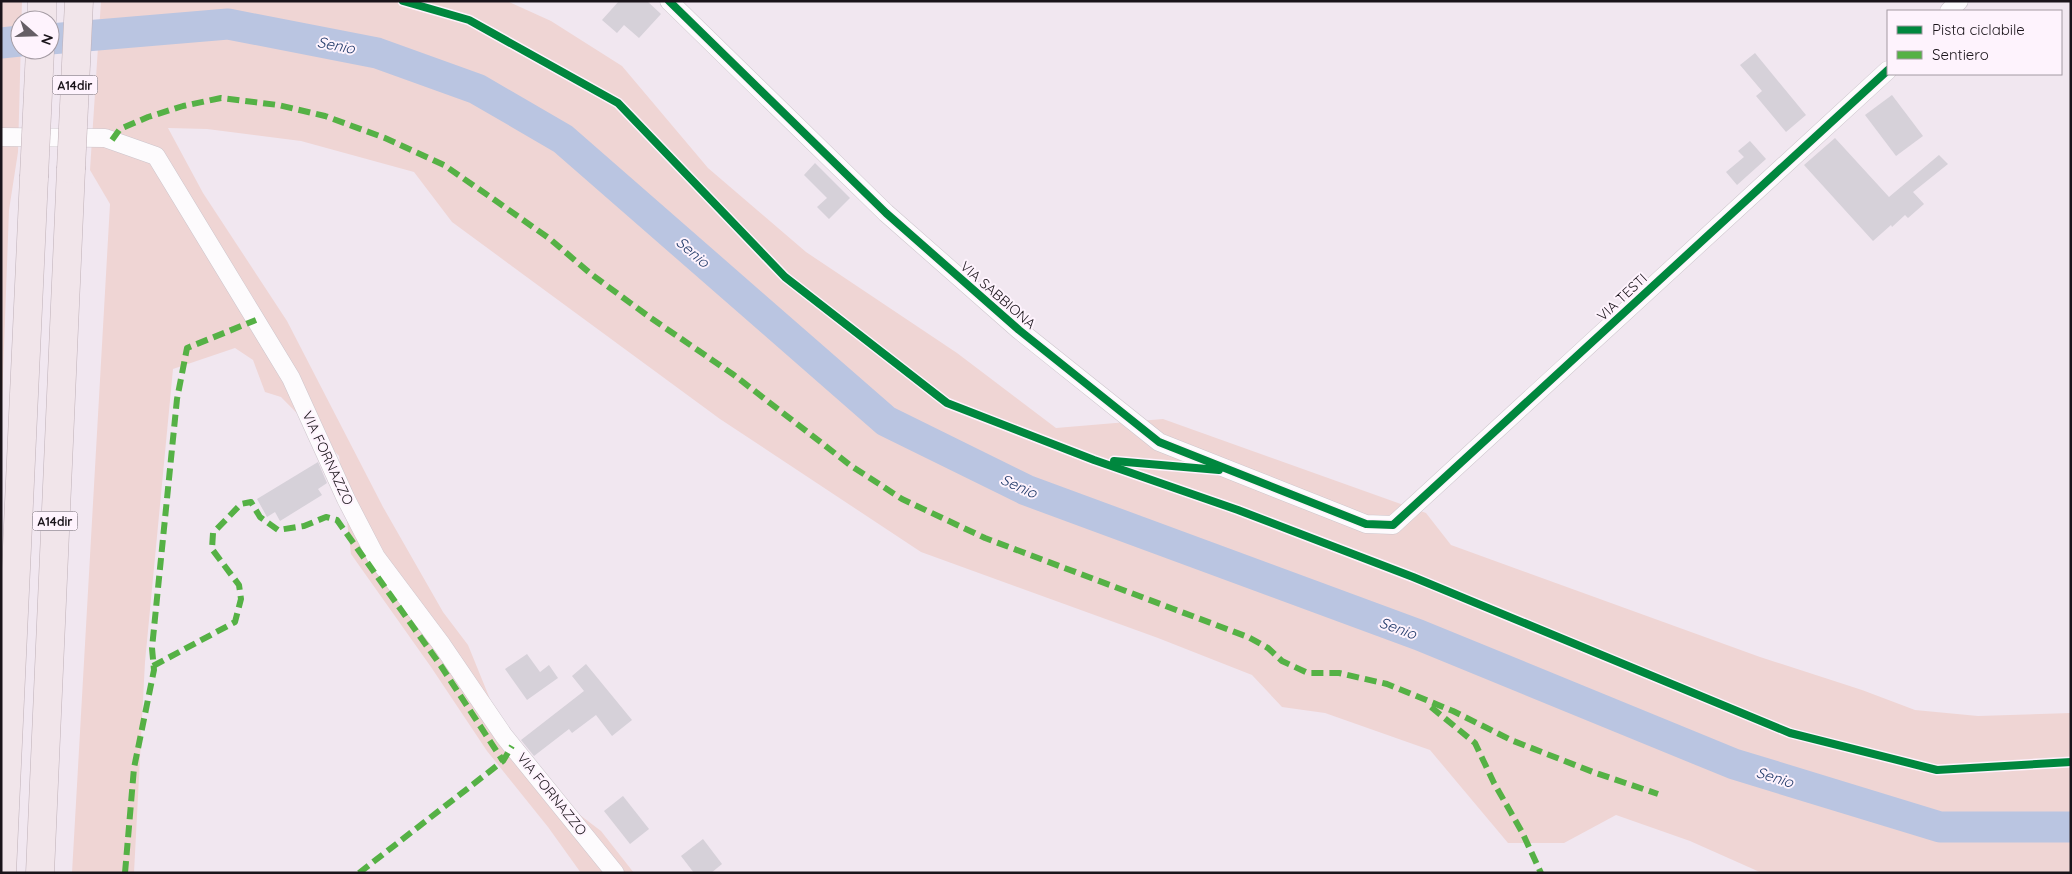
<svg xmlns="http://www.w3.org/2000/svg" width="2072" height="874" viewBox="0 0 2072 874" font-family="Quicksand,sans-serif">
<rect width="100%" height="100%" fill="#f1e7f0"/>
<g fill="#efd5d4">
<path d="M1,1h21l-4,151 -9,58 -8,218z"/>
<path d="M101,1h406l44,20 71,45 86,102 98,84 151,101 99,75 107,-9 263,94 25,32 309,112 102,33 53,20 63,6 93,-3v160h-309l-72,-32 -74,-26 -52,28h-56l-78,-93 -105,-37 -43,-6 -30,-32 -94,-37 -237,-86 -201,-133 -268,-197 -38,-50 -113,-31 -94,-12 -39,-1 35,65 84,128 96,186 60,105 25,33 50,123 83,63 33,42h-53l-33,-46 -61,-76 -56,-84 -80,-113 -12,-98 -58,-59 -16,-5 -12,-32 -18,-12 -62,21 -28,293 -11,211h-62l38,-669 -20,-34z"/>
</g>
<g fill="none" stroke-linecap="round" stroke-linejoin="round">
<g stroke="#bac5e1" stroke-width="31">
<path d="M50,39l178,-15 149,29 100,36 86,50 323,282 140,69 393,145 315,129 206,63h131"/>
<path d="M1,43l19,-2"/>
</g>
</g>
<g fill="#d6d1d9">
<path d="M619,1h28l14,13 -22,24 -15,-13 -7,8 -15,-13z"/>
<path d="M1755,53l51,62 -20,17 -30,-36 6,-5 -22,-26z"/>
<path d="M1892,95l31,41 -27,20 -31,-41z"/>
<path d="M1835,138l54,59 50,-42 9,9 -35,28 11,12 -16,14 -3,-3 -13,12 -1,-2 -18,16 -69,-76z"/>
<path d="M1750,141l16,18 -29,26 -11,-13 18,-15 -6,-6z"/>
<path d="M815,163l35,35 -21,21 -12,-12 10,-9 -23,-23z"/>
<path d="M318,462l9,21 -9,6 4,6 -42,26 -5,-9 -8,5 -10,-18z"/>
<path d="M527,654l13,18 9,-7 9,13 -31,22 -22,-31z"/>
<path d="M586,664l46,56 -20,16 -16,-21 -24,18 -3,-4 -35,27 -13,-16 63,-49 -12,-15z"/>
<path d="M623,796l26,33 -19,15 -26,-33z"/>
<path d="M703,839l19,25 -11,9h-17l-13,-17z"/>
</g>
<g fill="none" stroke-linecap="round" stroke-linejoin="round">
<defs>
<g id="street">
<path d="M669,1l217,212 133,117 140,112 207,82 27,1 495,-455"/>
<path d="M1949,11l10,-10"/>
<path d="M1,137l104,1 51,18 135,222 55,121 30,58 66,88 62,91 111,137"/>
</g>
<g id="highway">
<path d="M42,20v-19"/>
<path d="M2,873l32,-696"/>
<path d="M40,873l31,-704"/>
</g>
</defs>
<use href="#street" stroke="#cdc5cc" stroke-width="19"/>
<use href="#highway" stroke="#bfb1b8" stroke-width="29"/>
<use href="#street" stroke="#fdfbfd" stroke-width="18"/>
<use href="#highway" stroke="#f1e5ea" stroke-width="28"/>
<defs>
<g id="highway-bridge">
<path d="M71,169l8,-168"/>
<path d="M34,177l6,-127"/>
</g>
</defs>
<use href="#highway-bridge" stroke="#bfb1b8" stroke-width="29" stroke-linecap="butt"/>
<use href="#highway-bridge" stroke="#f1e5ea" stroke-width="28"/>
<g stroke="#55b145" stroke-width="6" stroke-dasharray="12 6" stroke-linecap="butt">
<path d="M112,140l8,-11 28,-12 35,-11 38,-8 57,7 47,11 60,22 59,27 55,38 51,36 41,35 57,42 86,59 116,90 52,34 83,39 263,99 20,11 14,13 26,12h31l48,11 66,27 58,29 82,32 65,22"/>
<path d="M153,666l82,-44 6,-23 -2,-14 -27,-36 1,-16 28,-29 10,-2 9,15 18,13 26,-4 22,-9 11,3 104,146 62,95"/>
<path d="M1431,707l44,36 19,40 28,49 19,41"/>
<path d="M125,873l9,-105 20,-98 -2,-22 25,-249 10,-51 69,-28"/>
<path d="M359,873l144,-112 9,-15"/>
</g>
<defs>
<g id="cycleway">
<path d="M403,1l66,19 149,83 167,174 162,126 147,57 144,50 175,67 377,156 147,37 134,-8"/>
<path d="M669,1l217,212 133,117 140,112 207,82 27,1 495,-455"/>
<path d="M1114,461l105,9"/>
</g>
</defs>
<use href="#cycleway" stroke="#fef3fd" stroke-width="11"/>
<use href="#cycleway" stroke="#00873e" stroke-width="8"/>
</g>
<g text-anchor="middle" dominant-baseline="central" stroke-width="4" stroke-linejoin="round" paint-order="stroke">
<g fill="#fef3fd" stroke="#5e575e" stroke-width="1">
<rect x="52.5" y="75.5" width="45" height="19" rx="4"/>
<rect x="32.5" y="511.5" width="45" height="19" rx="4"/>
</g>
<g font-size="12" font-weight="bold" fill="#1a141a">
<text x="75" y="85">A14dir</text>
<text x="55" y="521">A14dir</text>
</g>
<g font-size="14" fill="#1a141a" stroke="#fef3fd">
<text transform="translate(998 295) rotate(41)">VIA SABBIONA</text>
<text transform="translate(1622 297) rotate(-43)">VIA TESTI</text>
<text transform="translate(328 458) rotate(65)">VIA FORNAZZO</text>
<text transform="translate(552 794) rotate(51)">VIA FORNAZZO</text>
</g>
<g font-size="15" font-style="italic" fill="#233c6b" stroke="#fef3fd">
<text transform="translate(336 45) rotate(11)">Senio</text>
<text transform="translate(693 252) rotate(41)">Senio</text>
<text transform="translate(1019 486) rotate(24)">Senio</text>
<text transform="translate(1398 628) rotate(20)">Senio</text>
<text transform="translate(1775 777) rotate(17)">Senio</text>
</g>
</g>
<rect width="2072" height="874" fill="none" stroke="#1a141a" stroke-width="5"/>
<rect x="1887" y="10" width="175" height="65" fill="#fef3fd" stroke="#a39aa2"/>
<rect x="1897" y="26" width="25" height="8" fill="#00873e" stroke="#a39aa2"/>
<text x="1932" y="35" font-size="15" fill="#1a141a">Pista ciclabile</text>
<rect x="1897" y="51" width="25" height="8" fill="#55b145" stroke="#a39aa2"/>
<text x="1932" y="60" font-size="15" fill="#1a141a">Sentiero</text>
<g transform="translate(35 35) rotate(110)"><circle r="24" fill="#fef3fd" stroke="#a39aa2"/>
<path d="M0-4L9 19L0 12L-9 19Z" fill="#655e65"/>
<text y="-8" font-size="14" font-weight="bold" text-anchor="middle" fill="#1a141a">N</text>
</g>
</svg>
